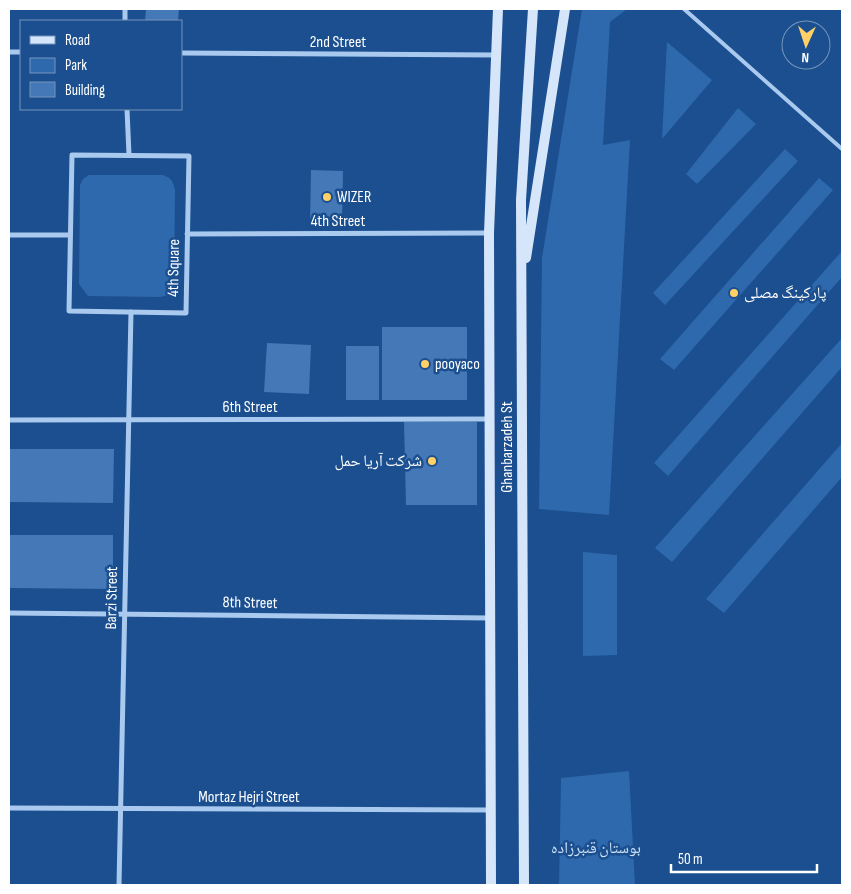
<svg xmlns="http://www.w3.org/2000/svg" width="851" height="894" viewBox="0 0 851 894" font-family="'Sofia Sans Condensed','Noto Naskh Arabic',sans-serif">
<rect width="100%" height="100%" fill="#1b4f8f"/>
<g fill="#2e69ad">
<path d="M582,9h45l-17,13 -7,123 27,-5 -21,375 -70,-6 3,-251z"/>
<path d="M667,42l45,38 -50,59z"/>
<path d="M738,108l18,16 -59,60 -11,-10z"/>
<path d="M785,149l13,12 -133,144 -12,-12z"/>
<path d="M89,175h74c8,3 10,6 12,15l-1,99 -5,6 -9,2 -72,-1 -9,-12 1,-99 3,-6z"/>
<path d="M819,178l14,12 -159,180 -14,-11z"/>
<path d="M842,251v26l-174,199 -14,-13z"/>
<path d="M842,338v29l-170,195 -17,-14z"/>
<path d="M842,443v34l-118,136 -18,-14z"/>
<path d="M583,552l34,3v100l-34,1z"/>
<path d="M629,771l6,114h-76l2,-107z"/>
</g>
<g fill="#4478b7">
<path d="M146,9h33l-1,12h-33z"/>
<path d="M311,170l32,1 -1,52h-32z"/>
<rect x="382" y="327" width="85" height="73"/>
<path d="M267,343l44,2 -2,49 -45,-2z"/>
<rect x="346" y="346" width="33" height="54"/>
<path d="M404,422h73v83h-71z"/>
<path d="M9,449h105l-1,54 -104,-1z"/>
<path d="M9,535h104v54l-104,-1z"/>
</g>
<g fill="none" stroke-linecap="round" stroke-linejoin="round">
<path stroke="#a9c9ee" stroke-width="4" d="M684,9l158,140"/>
<g stroke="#a9c9ee" stroke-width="5">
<path d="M125,21v-12"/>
<path d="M9,52h12"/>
<path d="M181,53l315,2"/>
<path d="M127,109l2,46"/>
<path d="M72,155l117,1 -3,157 -117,-2z"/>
<path d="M187,234l302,-1"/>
<path d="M9,235h61"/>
<path d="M9,420l482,-1"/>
<path d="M9,613l481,5"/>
<path d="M9,808l480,2"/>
<path d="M119,885l12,-573"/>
</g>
<g stroke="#d6e6fa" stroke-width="10">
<path d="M526,258l39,-249"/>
<path d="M491,885l-2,-652 9,-224"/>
<path d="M524,885l-3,-685 12,-191"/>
</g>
</g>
<g fill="#ffd166" stroke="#1b4f8f" stroke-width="2">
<circle cx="327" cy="197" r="5"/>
<circle cx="734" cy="293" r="5"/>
<circle cx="425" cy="364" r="5"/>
<circle cx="432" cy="461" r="5"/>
</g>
<g text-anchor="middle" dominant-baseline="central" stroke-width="5" stroke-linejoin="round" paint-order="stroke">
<g font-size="16" fill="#fff" stroke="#1b4f8f">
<text x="338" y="42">2nd Street</text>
<text x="338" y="221">4th Street</text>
<text transform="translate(174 268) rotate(-89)">4th Square</text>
<text x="250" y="407">6th Street</text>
<text transform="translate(507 447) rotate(-90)">Ghanbarzadeh St</text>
<text transform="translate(112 598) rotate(-89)">Barzi Street</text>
<text transform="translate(250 603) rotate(1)">8th Street</text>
<text x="249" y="797">Mortaz Hejri Street</text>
</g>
<g font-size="16" fill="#fff" stroke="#1b4f8f" text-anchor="start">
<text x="337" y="197">WIZER</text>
<text x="744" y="293">پارکینگ مصلی</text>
<text x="435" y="364">pooyaco</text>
<text x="422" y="461" text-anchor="end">شرکت آریا حمل</text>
</g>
<g font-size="16" fill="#cfe3fa" stroke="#1b4f8f">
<text x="596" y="848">بوستان قنبرزاده</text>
</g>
</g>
<rect width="851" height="894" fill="none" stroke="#ffffff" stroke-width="20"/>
<rect x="20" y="20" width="162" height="90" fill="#1b4f8f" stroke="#7695bc"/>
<rect x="30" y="36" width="25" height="8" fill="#d6e6fa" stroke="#7695bc"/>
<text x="65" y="45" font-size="15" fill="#ffffff">Road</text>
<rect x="30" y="58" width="25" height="15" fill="#2e69ad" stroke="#7695bc"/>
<text x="65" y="70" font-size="15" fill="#ffffff">Park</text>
<rect x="30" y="82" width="25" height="15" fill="#4478b7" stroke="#7695bc"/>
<text x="65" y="95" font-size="15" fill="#ffffff">Building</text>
<g transform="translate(806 45) rotate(183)"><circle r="24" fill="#1b4f8f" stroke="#7695bc"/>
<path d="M0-4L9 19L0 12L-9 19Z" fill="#ffd166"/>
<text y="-8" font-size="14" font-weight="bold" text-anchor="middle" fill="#ffffff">N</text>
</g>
<path d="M671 864v8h146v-8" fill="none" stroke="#ffffff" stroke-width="2.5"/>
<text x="678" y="864" font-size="15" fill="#ffffff" stroke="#1b4f8f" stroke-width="4" paint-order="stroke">50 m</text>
</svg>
